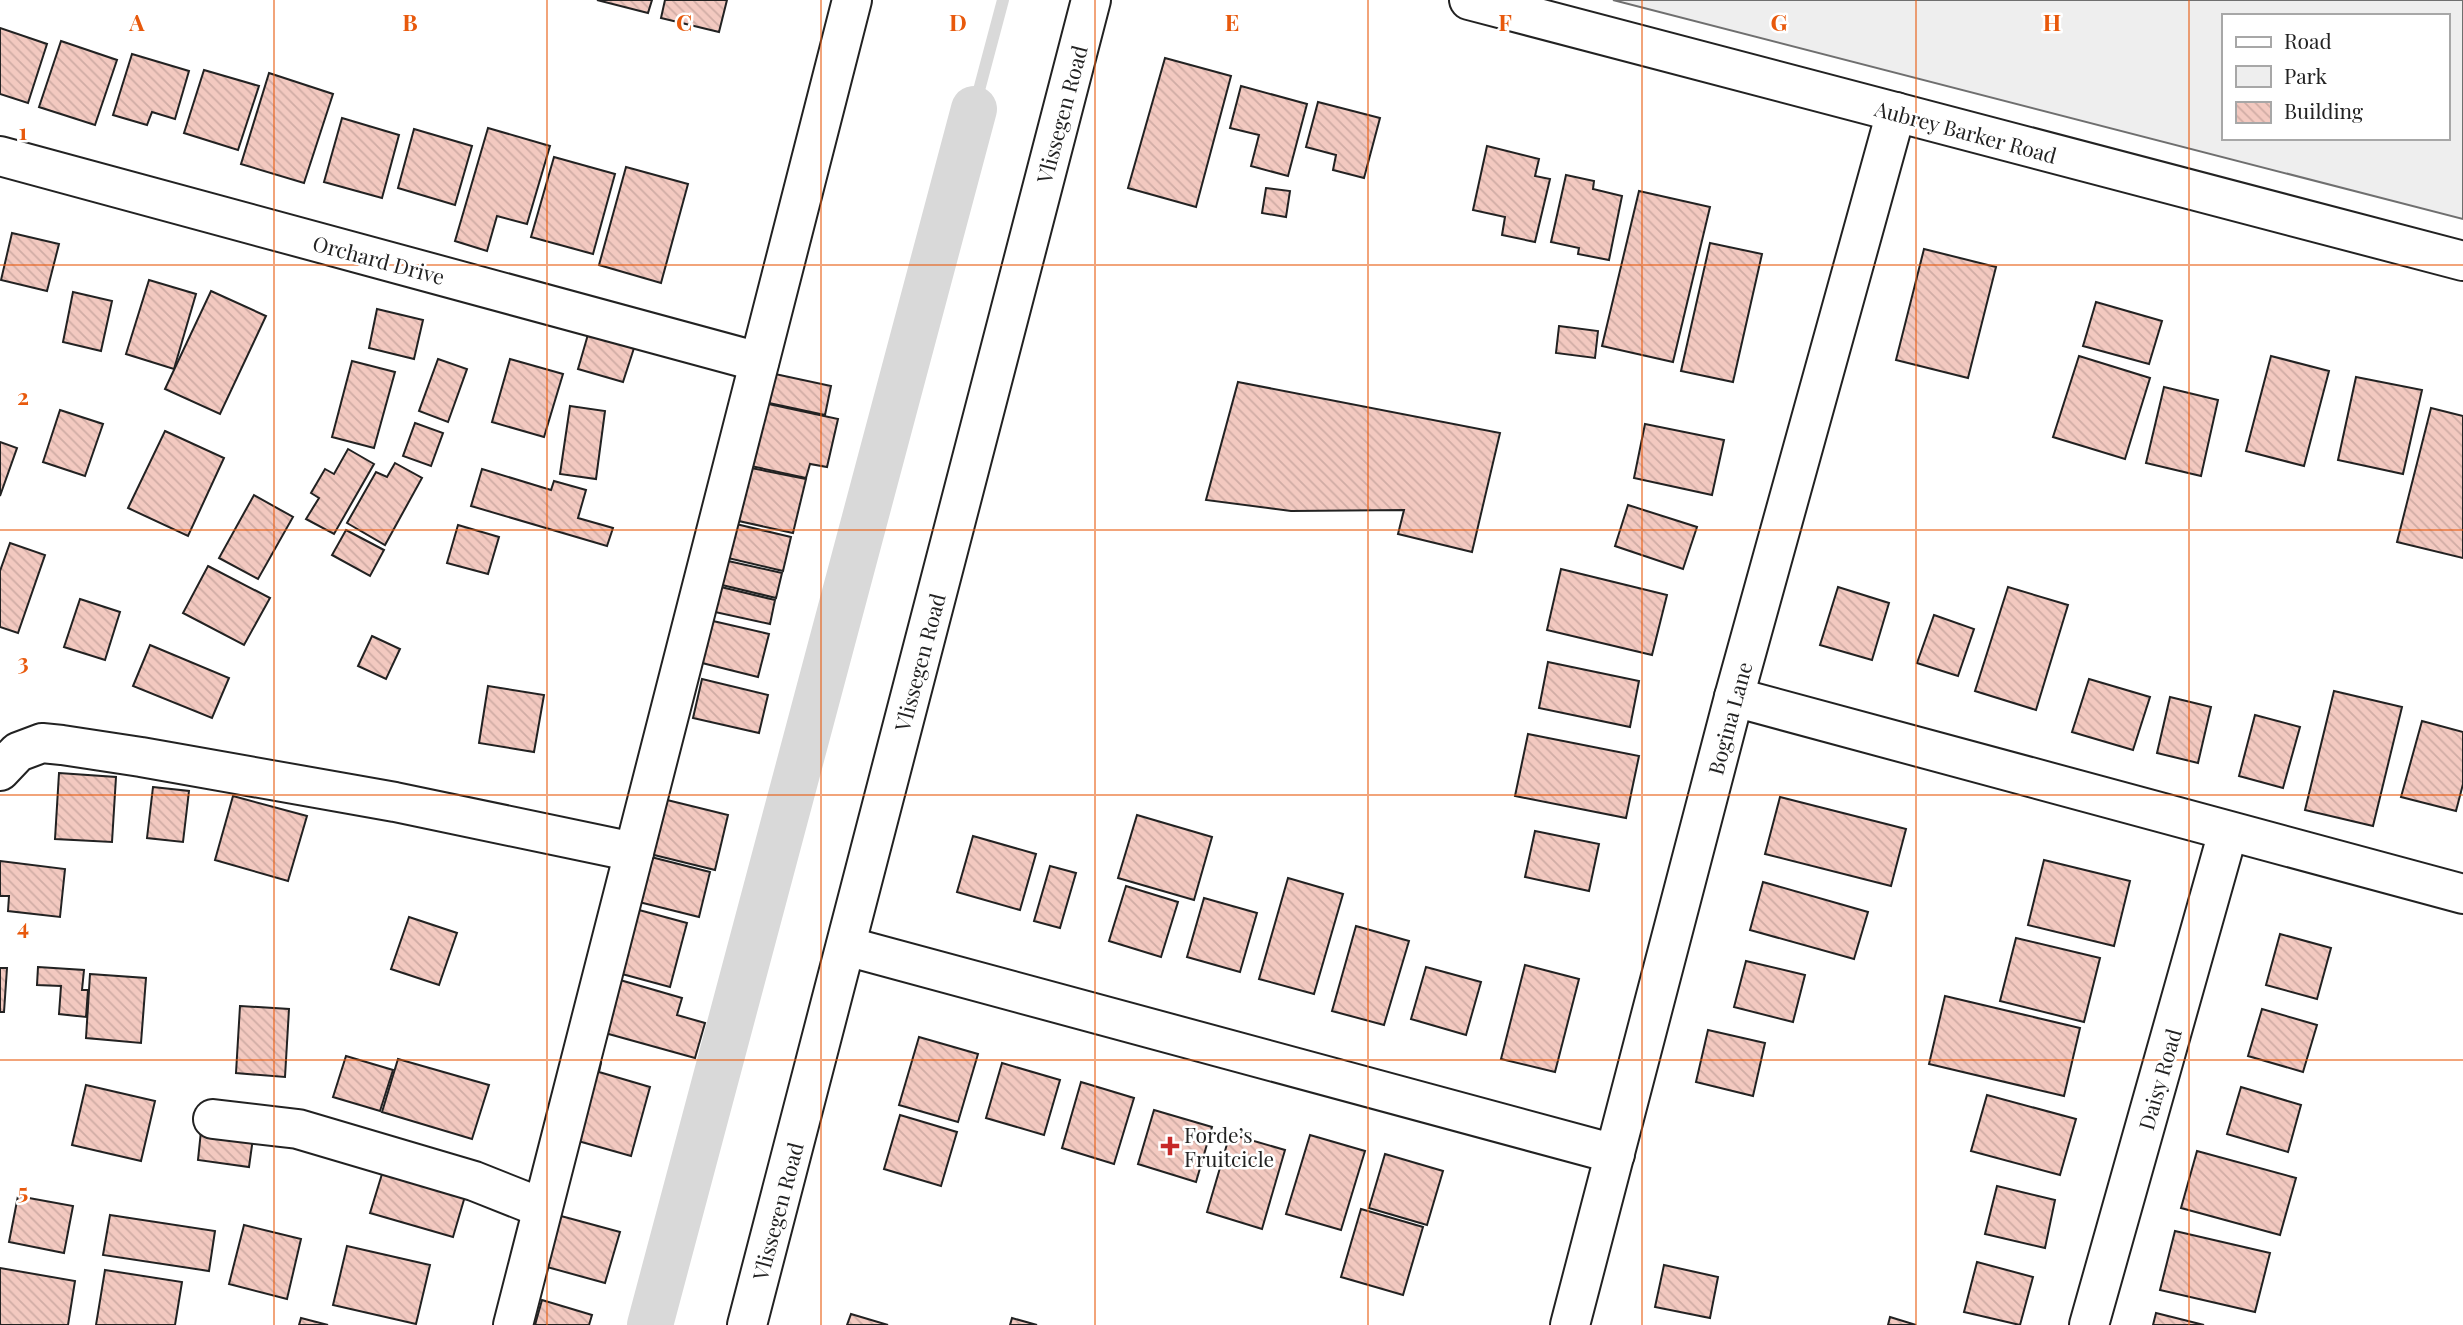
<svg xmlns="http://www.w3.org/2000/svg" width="2463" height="1325" viewBox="0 0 2463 1325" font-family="'Playfair Display',serif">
<defs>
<pattern id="building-back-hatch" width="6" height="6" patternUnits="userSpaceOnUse" patternTransform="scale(1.75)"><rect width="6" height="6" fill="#f3c9c0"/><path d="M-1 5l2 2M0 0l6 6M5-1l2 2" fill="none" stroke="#d0aca5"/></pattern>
</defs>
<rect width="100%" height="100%" fill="#fff"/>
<path fill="#eee" stroke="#6f6f6f" stroke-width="2" fill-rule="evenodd" d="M1613,0h850v219zM2223,16h224v122h-224z"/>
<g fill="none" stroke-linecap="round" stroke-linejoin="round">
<path stroke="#d9d9d9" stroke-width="12" d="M974,109l29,-109"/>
<path stroke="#d9d9d9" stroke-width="46" d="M650,1325l324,-1216"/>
</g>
<g fill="url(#building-back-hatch)" stroke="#222" stroke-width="2">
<path d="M597,0h55l-4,13z"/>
<path d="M665,0h62l-8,32 -58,-14z"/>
<path d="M0,28l47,16 -19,59 -28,-9z"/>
<path d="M61,41l56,19 -22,65 -56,-18z"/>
<path d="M132,54l57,17 -14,48 -23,-7 -5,13 -34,-10z"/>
<path d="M1165,58l66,18 -35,131 -68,-19z"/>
<path d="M204,70l55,16 -21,64 -54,-17z"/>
<path d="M269,73l64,21 -29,89 -63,-19z"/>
<path d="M1241,86l66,18 -19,72 -37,-10 8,-31 -29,-7z"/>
<path d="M1318,102l62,16 -16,60 -31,-8 3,-15 -30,-8z"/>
<path d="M342,118l57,17 -17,63 -58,-16z"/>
<path d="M488,128l62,18 -23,78 -30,-8 -10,35 -32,-10z"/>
<path d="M414,129l58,17 -17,59 -57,-17z"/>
<path d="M1487,146l52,13 -4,17 15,3 -15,63 -33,-7 3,-18 -32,-7z"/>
<path d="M554,157l61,17 -22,80 -62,-17z"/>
<path d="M626,167l62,17 -27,99 -62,-18z"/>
<path d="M1566,175l28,6 -1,8 29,7 -13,64 -31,-6 1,-6 -28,-6z"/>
<path d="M1266,188l24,3 -4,26 -24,-4z"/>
<path d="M1639,191l71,16 -37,155 -71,-16z"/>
<path d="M12,233l47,11 -12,47 -46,-11z"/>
<path d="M1710,243l52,11 -29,128 -52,-11z"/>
<path d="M1924,249l72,18 -28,111 -72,-18z"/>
<path d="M149,280l47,14 -22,75 -48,-15z"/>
<path d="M211,291l55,25 -46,98 -55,-25z"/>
<path d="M73,292l39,9 -11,50 -38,-9z"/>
<path d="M2096,302l66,19 -13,43 -66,-18z"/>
<path d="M377,309l46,11 -9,39 -45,-11z"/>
<path d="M1559,326l39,5 -3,27 -39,-5z"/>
<path d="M589,331l46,14 -12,37 -45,-13z"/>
<path d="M2079,356l71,22 -25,81 -72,-22z"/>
<path d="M2271,356l58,15 -25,95 -58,-15z"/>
<path d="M438,359l29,10 -19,53 -29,-11z"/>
<path d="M510,359l53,15 -19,63 -52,-15z"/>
<path d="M352,361l43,11 -21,76 -42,-11z"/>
<path d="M775,374l56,12 -6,29 -56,-12z"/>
<path d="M2356,377l66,13 -19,84 -65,-14z"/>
<path d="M1238,382l262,51 -28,119 -74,-18 6,-24 -113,1 -85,-11z"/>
<path d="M2164,387l54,13 -17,76 -55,-13z"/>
<path d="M764,403l74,16 -11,48 -17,-3 -4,14 -55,-12z"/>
<path d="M570,406l35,5 -9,68 -36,-5z"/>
<path d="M2431,408l32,8v142l-66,-16z"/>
<path d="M60,410l43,14 -18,52 -42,-14z"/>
<path d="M415,423l28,10 -12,33 -28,-10z"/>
<path d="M1645,424l79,16 -12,55 -78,-17z"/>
<path d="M165,431l59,27 -36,78 -60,-28z"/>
<path d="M0,442l17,6 -17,48z"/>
<path d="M348,449l26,15 -40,70 -28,-15 13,-21 -8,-5 14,-24 9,5z"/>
<path d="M395,463l27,15 -37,67 -38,-22 29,-51 11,5z"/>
<path d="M751,468l55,11 -13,54 -68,-15 5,-22 14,4z"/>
<path d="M482,469l69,21 3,-9 32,9 -8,28 35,10 -6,18 -136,-40z"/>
<path d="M254,495l39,22 -35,62 -39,-21z"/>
<path d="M1628,505l69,22 -14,42 -68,-23z"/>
<path d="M736,524l55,13 -8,34 -55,-13z"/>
<path d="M458,525l41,12 -11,37 -41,-11z"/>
<path d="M346,530l38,20 -14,26 -38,-21z"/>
<path d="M10,543l35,12 -27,78 -18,-6v-56z"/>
<path d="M728,561l54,12 -6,25 -54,-13z"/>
<path d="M208,566l62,32 -26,47 -61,-32z"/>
<path d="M1561,569l106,26 -15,60 -105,-25z"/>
<path d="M721,587l54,13 -5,24 -55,-12z"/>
<path d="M1838,587l51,16 -17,57 -52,-15z"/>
<path d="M2008,587l60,18 -32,105 -61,-19z"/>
<path d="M80,599l40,13 -15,48 -41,-13z"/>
<path d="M1934,615l40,14 -16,47 -41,-13z"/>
<path d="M713,621l56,13 -11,43 -56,-14z"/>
<path d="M372,636l28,13 -14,30 -28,-13z"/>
<path d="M150,645l79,33 -17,40 -79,-32z"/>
<path d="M1548,662l91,19 -9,46 -91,-19z"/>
<path d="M702,679l66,16 -9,38 -66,-15z"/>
<path d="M2089,679l61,18 -17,53 -61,-18z"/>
<path d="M488,686l56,9 -10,57 -55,-9z"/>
<path d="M2334,691l68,16 -29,119 -68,-16z"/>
<path d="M2170,697l41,10 -13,56 -41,-10z"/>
<path d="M2255,715l45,12 -17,61 -44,-12z"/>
<path d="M2422,721l41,11v52l-7,27 -55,-14z"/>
<path d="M1528,734l111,22 -13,62 -111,-22z"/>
<path d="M59,773l57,4 -4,65 -57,-3z"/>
<path d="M153,787l36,4 -6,51 -36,-4z"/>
<path d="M233,796l74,20 -19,65 -73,-21z"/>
<path d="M1780,797l126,32 -15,57 -126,-32z"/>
<path d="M663,799l65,16 -13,55 -65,-16z"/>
<path d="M1137,815l75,22 -18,63 -76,-22z"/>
<path d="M1535,831l64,13 -10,47 -64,-14z"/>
<path d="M973,836l63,18 -16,56 -63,-18z"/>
<path d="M651,857l59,15 -11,45 -60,-15z"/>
<path d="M2044,860l86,21 -16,65 -86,-21z"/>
<path d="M0,861l65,8 -5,48 -52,-6 1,-15h-9z"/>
<path d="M1050,866l26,7 -16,55 -26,-7z"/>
<path d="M1288,878l55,16 -29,100 -55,-15z"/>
<path d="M1763,882l105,30 -14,47 -104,-29z"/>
<path d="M1126,886l52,16 -17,55 -52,-16z"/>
<path d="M1204,898l53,15 -17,59 -53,-15z"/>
<path d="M639,910l48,13 -17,64 -48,-13z"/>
<path d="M409,917l48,16 -18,52 -48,-16z"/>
<path d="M1356,926l53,15 -25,84 -52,-14z"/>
<path d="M2280,934l51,14 -14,51 -51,-14z"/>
<path d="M2016,938l84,20 -16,64 -84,-21z"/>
<path d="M1746,961l59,14 -12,47 -59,-15z"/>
<path d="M1525,965l54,14 -24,93 -54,-13z"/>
<path d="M38,967l46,3 -2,20h6l-2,27 -27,-3 2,-28 -24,-1z"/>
<path d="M1426,967l55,15 -15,53 -55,-16z"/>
<path d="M0,968h7l-3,44h-4z"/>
<path d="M90,974l56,4 -5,65 -55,-5z"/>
<path d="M620,980l62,18 -5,17 28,8 -10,35 -90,-25z"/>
<path d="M1945,996l135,32 -16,68 -135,-32z"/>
<path d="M240,1006l49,3 -4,68 -49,-4z"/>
<path d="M2262,1009l55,16 -14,47 -55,-16z"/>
<path d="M1708,1030l57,13 -12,53 -57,-14z"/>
<path d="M919,1037l59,17 -20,68 -59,-17z"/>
<path d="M346,1056l47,14 -13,41 -47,-14z"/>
<path d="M584,1058l17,5 -2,9 51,15 -19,69 -60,-17z"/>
<path d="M398,1059l91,26 -17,54 -90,-27z"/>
<path d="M1002,1063l58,17 -16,55 -58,-17z"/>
<path d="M1081,1082l53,16 -20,66 -52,-16z"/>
<path d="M86,1085l69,16 -14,60 -69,-16z"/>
<path d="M2241,1087l60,18 -13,47 -61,-18z"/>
<path d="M1987,1095l89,24 -16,56 -89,-24z"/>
<path d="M1154,1110l58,17 -16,55 -58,-18z"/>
<path d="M900,1115l57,17 -16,54 -57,-17z"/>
<path d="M201,1131l52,7 -4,29 -51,-7z"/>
<path d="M1230,1134l55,16 -23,79 -55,-17z"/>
<path d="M1310,1135l55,16 -24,79 -55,-16z"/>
<path d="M2197,1151l99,27 -16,57 -99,-27z"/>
<path d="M1385,1154l58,17 -16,54 -58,-17z"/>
<path d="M386,1161l82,25 -15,51 -83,-24z"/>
<path d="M1997,1186l58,14 -10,48 -60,-14z"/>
<path d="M18,1196l55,10 -9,47 -55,-11z"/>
<path d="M1361,1209l62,18 -20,68 -62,-18z"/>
<path d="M110,1215l105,16 -6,40 -106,-16z"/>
<path d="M561,1216l59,16 -15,51 -58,-16z"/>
<path d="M244,1225l57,14 -14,60 -58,-15z"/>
<path d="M2175,1231l95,22 -15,59 -95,-22z"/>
<path d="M347,1246l83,19 -14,59 -83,-19z"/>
<path d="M1977,1262l56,15 -13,48 -56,-13z"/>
<path d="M1664,1265l54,12 -8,41 -55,-11z"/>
<path d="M0,1268l75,13 -7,44h-68z"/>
<path d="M105,1270l77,12 -7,43h-79z"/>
<path d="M542,1300l50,15 -3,10h-54z"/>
<path d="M2156,1313l48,12h-51z"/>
<path d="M851,1314l37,11h-41z"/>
<path d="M1890,1317l26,8h-28z"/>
<path d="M301,1318l27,7h-29z"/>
<path d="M1012,1318l25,7h-27z"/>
</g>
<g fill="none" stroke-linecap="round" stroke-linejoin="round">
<defs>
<g id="minor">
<path d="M1469,0l994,261"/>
<path d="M0,156l759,206"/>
<path d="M1734,697l729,197"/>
<path d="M0,771l18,-19 24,-9 20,2 79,12 254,45 239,50"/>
<path d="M846,946l769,208"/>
<path d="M213,1119l85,10 176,52 68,27"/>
<path d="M513,1325l339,-1325"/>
<path d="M747,1325l344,-1325"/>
<path d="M1570,1325l164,-628 162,-585"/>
<path d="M2089,1325l139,-493"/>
</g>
</defs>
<use href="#minor" stroke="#222" stroke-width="42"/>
<use href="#minor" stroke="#fff" stroke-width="38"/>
</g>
<path fill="none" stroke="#e8590c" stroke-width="2" stroke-opacity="0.55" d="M274,0v1325M547,0v1325M821,0v1325M1095,0v1325M1368,0v1325M1642,0v1325M1916,0v1325M2189,0v1325M0,265h2463M0,530h2463M0,795h2463M0,1060h2463"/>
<path fill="#c62828" stroke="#fff" stroke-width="2.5" d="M1166.5 1135.5h7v7h7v7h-7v7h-7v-7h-7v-7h7z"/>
<g text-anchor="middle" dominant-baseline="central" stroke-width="5" stroke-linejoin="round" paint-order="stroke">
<g font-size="21" fill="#222" stroke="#fff">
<text transform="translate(1061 114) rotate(-75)">Vlissegen Road</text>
<text transform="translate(1966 131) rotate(15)">Aubrey Barker Road</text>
<text transform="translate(379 259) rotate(15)">Orchard Drive</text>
<text transform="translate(919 662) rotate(-75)">Vlissegen Road</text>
<text transform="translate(1729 718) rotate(-75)">Bogina Lane</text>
<text transform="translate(2159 1079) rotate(-74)">Daisy Road</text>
<text transform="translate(777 1211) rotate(-75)">Vlissegen Road</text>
</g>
<g font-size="21" fill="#222" stroke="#fff" text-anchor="start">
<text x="1184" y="1134">Forde’s<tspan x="1184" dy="24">Fruitcicle</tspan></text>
</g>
</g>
<g font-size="23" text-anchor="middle" font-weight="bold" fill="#e8590c" stroke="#fff" stroke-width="5" stroke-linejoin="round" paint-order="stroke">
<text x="137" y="31">A</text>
<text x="410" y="31">B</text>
<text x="684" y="31">C</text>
<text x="958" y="31">D</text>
<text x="1232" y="31">E</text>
<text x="1505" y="31">F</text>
<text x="1779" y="31">G</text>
<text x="2052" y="31">H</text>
<text x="23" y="140">1</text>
<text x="23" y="405">2</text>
<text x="23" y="670">3</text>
<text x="23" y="935">4</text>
<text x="23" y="1200">5</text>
</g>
<rect x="2222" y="14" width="228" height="126" fill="#ffffff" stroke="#a7a7a7" stroke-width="2"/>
<rect x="2236" y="37" width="35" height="10" fill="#ffffff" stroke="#a7a7a7" stroke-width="2"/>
<text x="2284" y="49" font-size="21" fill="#222222">Road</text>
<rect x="2236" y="66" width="35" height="21" fill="#eeeeee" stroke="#a7a7a7" stroke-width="2"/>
<text x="2284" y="84" font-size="21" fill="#222222">Park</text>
<rect x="2236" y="102" width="35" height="21" fill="url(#building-back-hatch)" stroke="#a7a7a7" stroke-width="2"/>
<text x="2284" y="119" font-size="21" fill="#222222">Building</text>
</svg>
